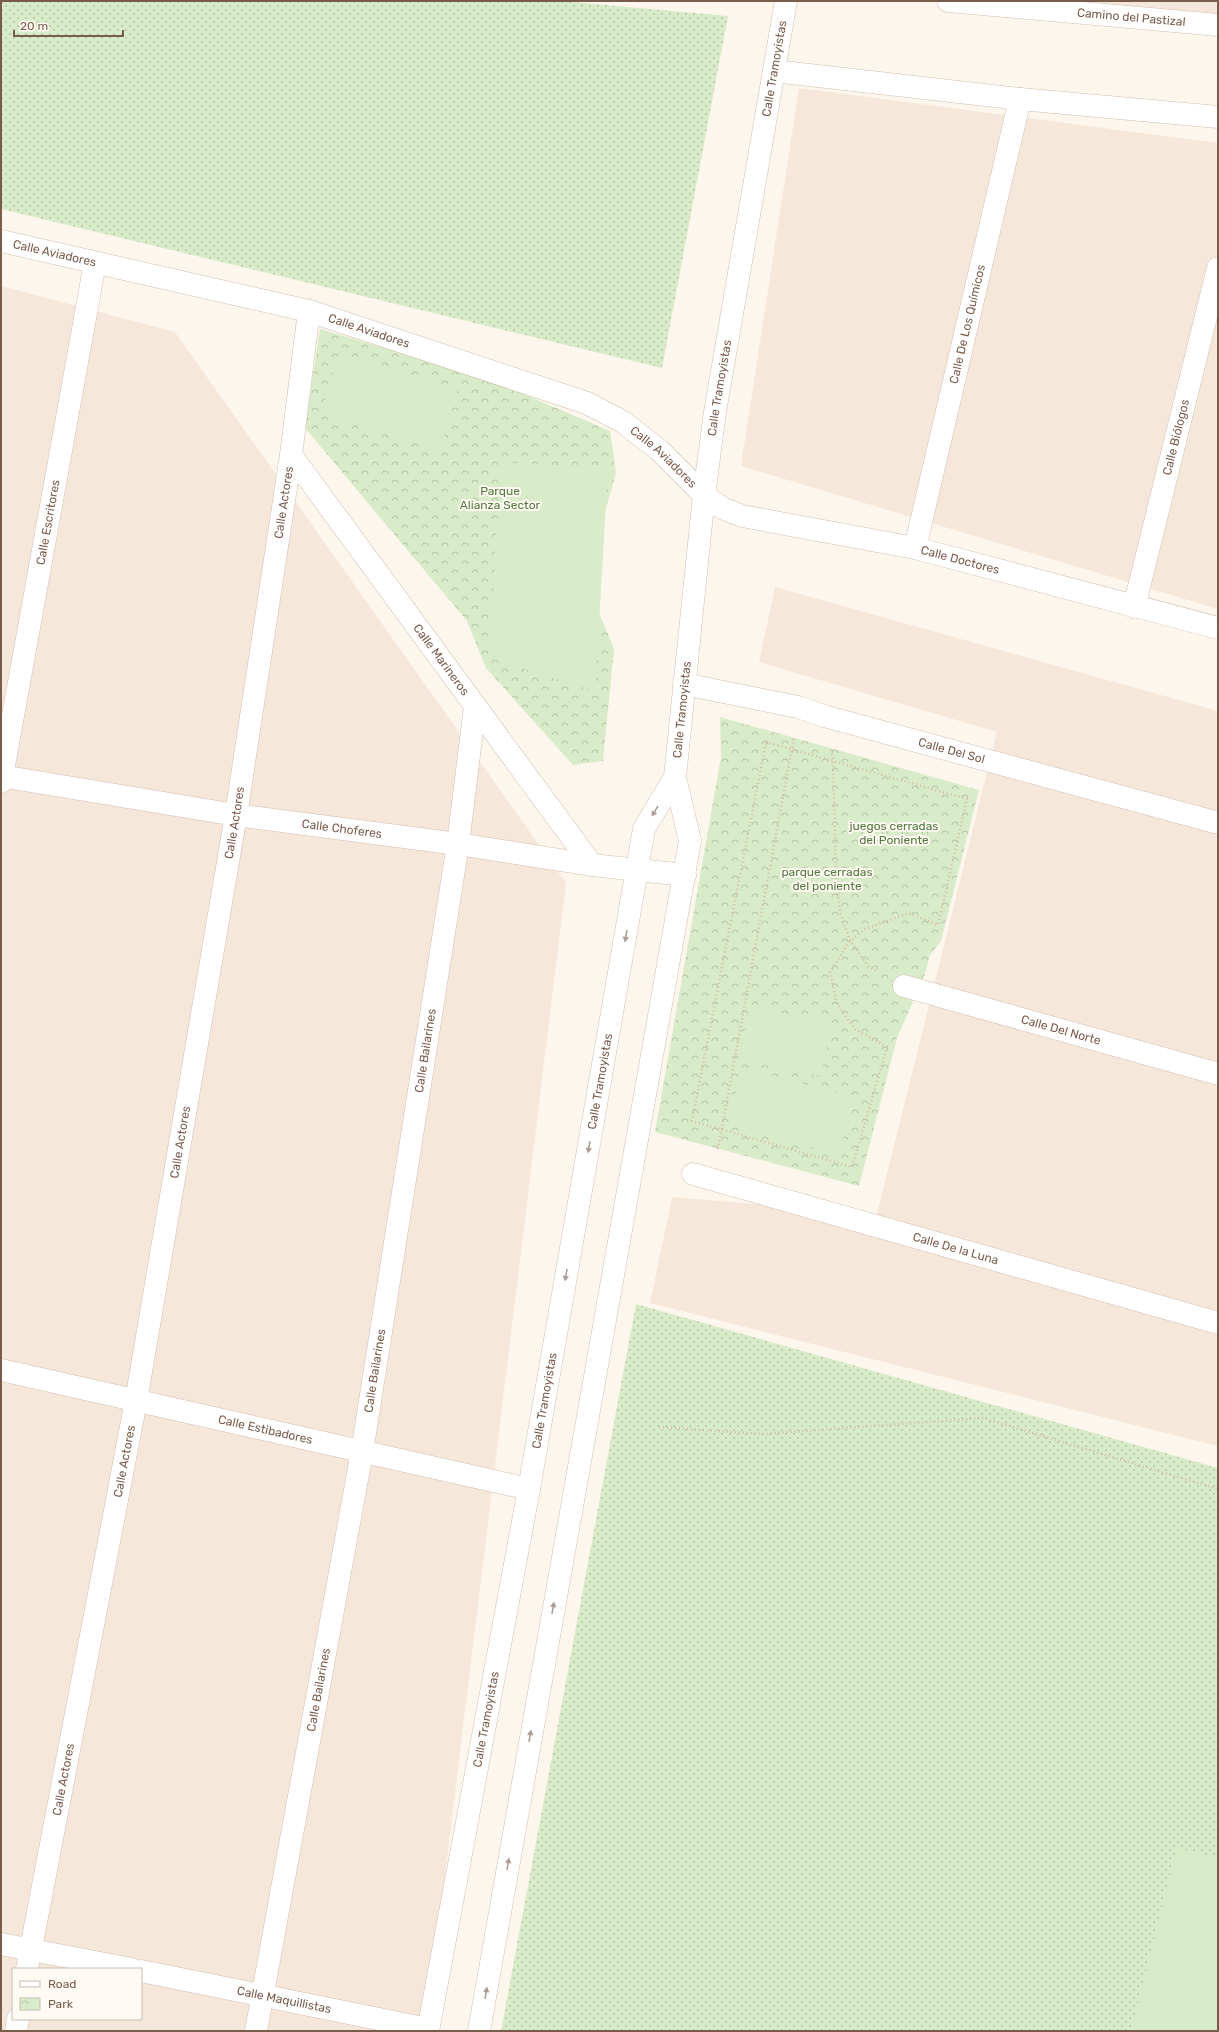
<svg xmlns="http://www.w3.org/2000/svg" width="1219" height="2032" viewBox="0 0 1219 2032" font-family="Rubik,sans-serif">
<defs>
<pattern id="grass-dots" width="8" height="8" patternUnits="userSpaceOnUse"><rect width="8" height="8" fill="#d8ecc9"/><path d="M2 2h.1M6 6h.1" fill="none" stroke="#b4c2a5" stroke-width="1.8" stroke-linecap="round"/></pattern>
<pattern id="park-crowns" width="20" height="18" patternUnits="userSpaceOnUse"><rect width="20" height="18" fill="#d8ecc9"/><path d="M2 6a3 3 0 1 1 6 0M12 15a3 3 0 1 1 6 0" fill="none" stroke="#b4c2a5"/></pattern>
</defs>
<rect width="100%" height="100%" fill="#fdf6ec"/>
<g fill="#f5e8da" fill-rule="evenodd">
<path d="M1002,1h216v19z"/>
<path d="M799,88l419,55v466l-477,-143z"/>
<path d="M1,286l174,46 391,551 -140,1148h-425zM13,1969h128v50h-128z"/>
<path d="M775,587l443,124v735l-568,-143 22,-106 205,17 120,-482 -238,-70z"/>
</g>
<g fill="url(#grass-dots)">
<path d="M1,1h561l166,15 -66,352 -661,-159z"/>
<path d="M636,1304l582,164v563h-717z"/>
</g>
<g fill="url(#park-crowns)">
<path d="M320,329l169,50 121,52 6,42 -19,67 -3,60 20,49 -11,112 -30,4 -87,-97 -19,-47 -162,-193z"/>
<path d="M720,717l259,73 -38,151 -11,14 -5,19 -28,64 -38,148 -204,-54 66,-375z"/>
</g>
<g fill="#d8ecc9">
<path d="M339,353l119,36 -18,60 -119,-36z"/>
<path d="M501,462l107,7 -13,222 -106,-33z"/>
<path d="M750,1007l81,16 -10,53 -82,-16z"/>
<path d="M743,1068l111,29 -15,57 -111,-29z"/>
<path d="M1177,1848l41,10v173h-87z"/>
</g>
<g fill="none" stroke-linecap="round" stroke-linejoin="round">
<defs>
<g id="minor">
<path id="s1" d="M948,1l270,24"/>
<path d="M774,71l246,28 198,18"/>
<path id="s2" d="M1,241l308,70 278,92 36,19 36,28 45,45 18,13 20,8 173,32 303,80"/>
<path id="s3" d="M291,455l301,410"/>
<path id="s4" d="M915,548l105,-449"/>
<path id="s5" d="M1134,607l84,-339"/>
<path id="s6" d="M684,684l114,23 26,9 394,107"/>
<path id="s7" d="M1,776l235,39 222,29 134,21 93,10"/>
<path id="s8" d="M1,782l94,-519"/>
<path id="s9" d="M904,986l314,88"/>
<path id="s10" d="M693,1174l525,149"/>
<path id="s11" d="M1,1370l528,119"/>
<path d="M1,1944l130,25"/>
<path id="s12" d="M27,1969l109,-568 100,-586 55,-360 18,-144"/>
<path id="s13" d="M141,1971l287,58"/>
<path d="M16,2031l2,-12"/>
<path id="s14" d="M256,2031l106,-579 96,-608 17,-138"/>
<path id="s15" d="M428,2031l101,-542 115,-660 31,-52"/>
<path id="s16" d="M479,2031l211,-1190 -15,-64 29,-282 11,-83 71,-411"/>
</g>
</defs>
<use href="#minor" stroke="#d1beb0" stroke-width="23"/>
<g stroke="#d9b8a5" stroke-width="2.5" stroke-dasharray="1 3" stroke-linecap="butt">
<path d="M766,742l201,57 -29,126 -29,-12 -44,16 -15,12 -20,31 7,32 18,25 32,18 -35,120 -160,-46z"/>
<path d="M831,750l2,9 3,115 4,38 10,29 19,26 8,4"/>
<path d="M718,1149l76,-412"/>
<path d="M659,1427l103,7 221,-16 235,71"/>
</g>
<use href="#minor" stroke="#fff" stroke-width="22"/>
</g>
<defs><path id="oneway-solid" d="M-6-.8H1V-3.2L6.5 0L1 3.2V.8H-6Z"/></defs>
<g fill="#af9d94">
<use href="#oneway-solid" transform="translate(655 811) rotate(121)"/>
<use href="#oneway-solid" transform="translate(626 936) rotate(100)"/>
<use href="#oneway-solid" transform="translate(589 1147) rotate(100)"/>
<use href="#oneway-solid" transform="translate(566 1275) rotate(100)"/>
<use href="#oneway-solid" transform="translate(553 1608) rotate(-80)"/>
<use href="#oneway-solid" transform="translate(530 1736) rotate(-80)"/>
<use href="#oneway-solid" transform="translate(508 1864) rotate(-80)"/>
<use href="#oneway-solid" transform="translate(486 1993) rotate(-80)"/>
</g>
<g text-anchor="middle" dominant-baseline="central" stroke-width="4" stroke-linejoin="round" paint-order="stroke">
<g font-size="12" fill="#7a5c4d" stroke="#fffaf3">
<text stroke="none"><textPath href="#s1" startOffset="184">Camino del Pastizal</textPath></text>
<text stroke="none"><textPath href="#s16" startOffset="1990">Calle Tramoyistas</textPath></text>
<text stroke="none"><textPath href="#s2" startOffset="55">Calle Aviadores</textPath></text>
<text stroke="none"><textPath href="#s4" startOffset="230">Calle De Los Químicos</textPath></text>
<text stroke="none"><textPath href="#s2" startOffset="379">Calle Aviadores</textPath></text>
<text stroke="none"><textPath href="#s16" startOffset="1666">Calle Tramoyistas</textPath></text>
<text stroke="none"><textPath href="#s5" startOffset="175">Calle Biólogos</textPath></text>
<text stroke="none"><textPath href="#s2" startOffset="703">Calle Aviadores</textPath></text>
<text stroke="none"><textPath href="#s12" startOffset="1489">Calle Actores</textPath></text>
<text stroke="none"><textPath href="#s8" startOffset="264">Calle Escritores</textPath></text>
<text stroke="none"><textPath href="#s2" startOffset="1025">Calle Doctores</textPath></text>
<text stroke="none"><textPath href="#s3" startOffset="254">Calle Marineros</textPath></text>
<text stroke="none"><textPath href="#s16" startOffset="1342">Calle Tramoyistas</textPath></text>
<text stroke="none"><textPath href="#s6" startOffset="276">Calle Del Sol</textPath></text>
<text stroke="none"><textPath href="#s12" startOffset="1165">Calle Actores</textPath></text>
<text stroke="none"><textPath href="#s7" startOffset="345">Calle Choferes</textPath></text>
<text stroke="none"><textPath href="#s9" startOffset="163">Calle Del Norte</textPath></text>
<text stroke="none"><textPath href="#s14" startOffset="995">Calle Bailarines</textPath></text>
<text stroke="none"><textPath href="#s15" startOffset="965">Calle Tramoyistas</textPath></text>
<text stroke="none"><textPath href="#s12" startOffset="841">Calle Actores</textPath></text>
<text stroke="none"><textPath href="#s10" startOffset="273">Calle De la Luna</textPath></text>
<text stroke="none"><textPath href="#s14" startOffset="671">Calle Bailarines</textPath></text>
<text stroke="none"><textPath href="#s15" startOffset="641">Calle Tramoyistas</textPath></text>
<text stroke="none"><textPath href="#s11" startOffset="271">Calle Estibadores</textPath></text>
<text stroke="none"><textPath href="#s12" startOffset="517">Calle Actores</textPath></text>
<text stroke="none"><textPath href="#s14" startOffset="347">Calle Bailarines</textPath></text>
<text stroke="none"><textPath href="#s15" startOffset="317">Calle Tramoyistas</textPath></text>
<text stroke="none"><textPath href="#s12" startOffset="193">Calle Actores</textPath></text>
<text stroke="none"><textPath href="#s13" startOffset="146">Calle Maquillistas</textPath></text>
</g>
<g font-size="12" fill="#537a41" stroke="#fffaf3">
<text x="500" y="491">Parque<tspan x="500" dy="14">Alianza Sector</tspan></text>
<text x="894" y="826">juegos cerradas<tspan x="894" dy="14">del Poniente</tspan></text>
<text x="827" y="872">parque cerradas<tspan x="827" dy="14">del poniente</tspan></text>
</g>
</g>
<rect width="1219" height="2032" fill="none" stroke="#7a5c4d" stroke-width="4"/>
<rect x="12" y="1968" width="130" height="52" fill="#fffaf3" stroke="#cabbb1"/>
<rect x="20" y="1981" width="20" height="6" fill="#ffffff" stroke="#cabbb1"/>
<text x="48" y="1988" font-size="12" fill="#7a5c4d">Road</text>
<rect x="20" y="1998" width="20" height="12" fill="url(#park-crowns)" stroke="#cabbb1"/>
<text x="48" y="2008" font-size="12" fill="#7a5c4d">Park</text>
<path d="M14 30v6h109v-6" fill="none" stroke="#7a5c4d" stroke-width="2"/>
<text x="20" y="30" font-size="12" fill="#7a5c4d" stroke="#fffaf3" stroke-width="3" paint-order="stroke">20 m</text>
</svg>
